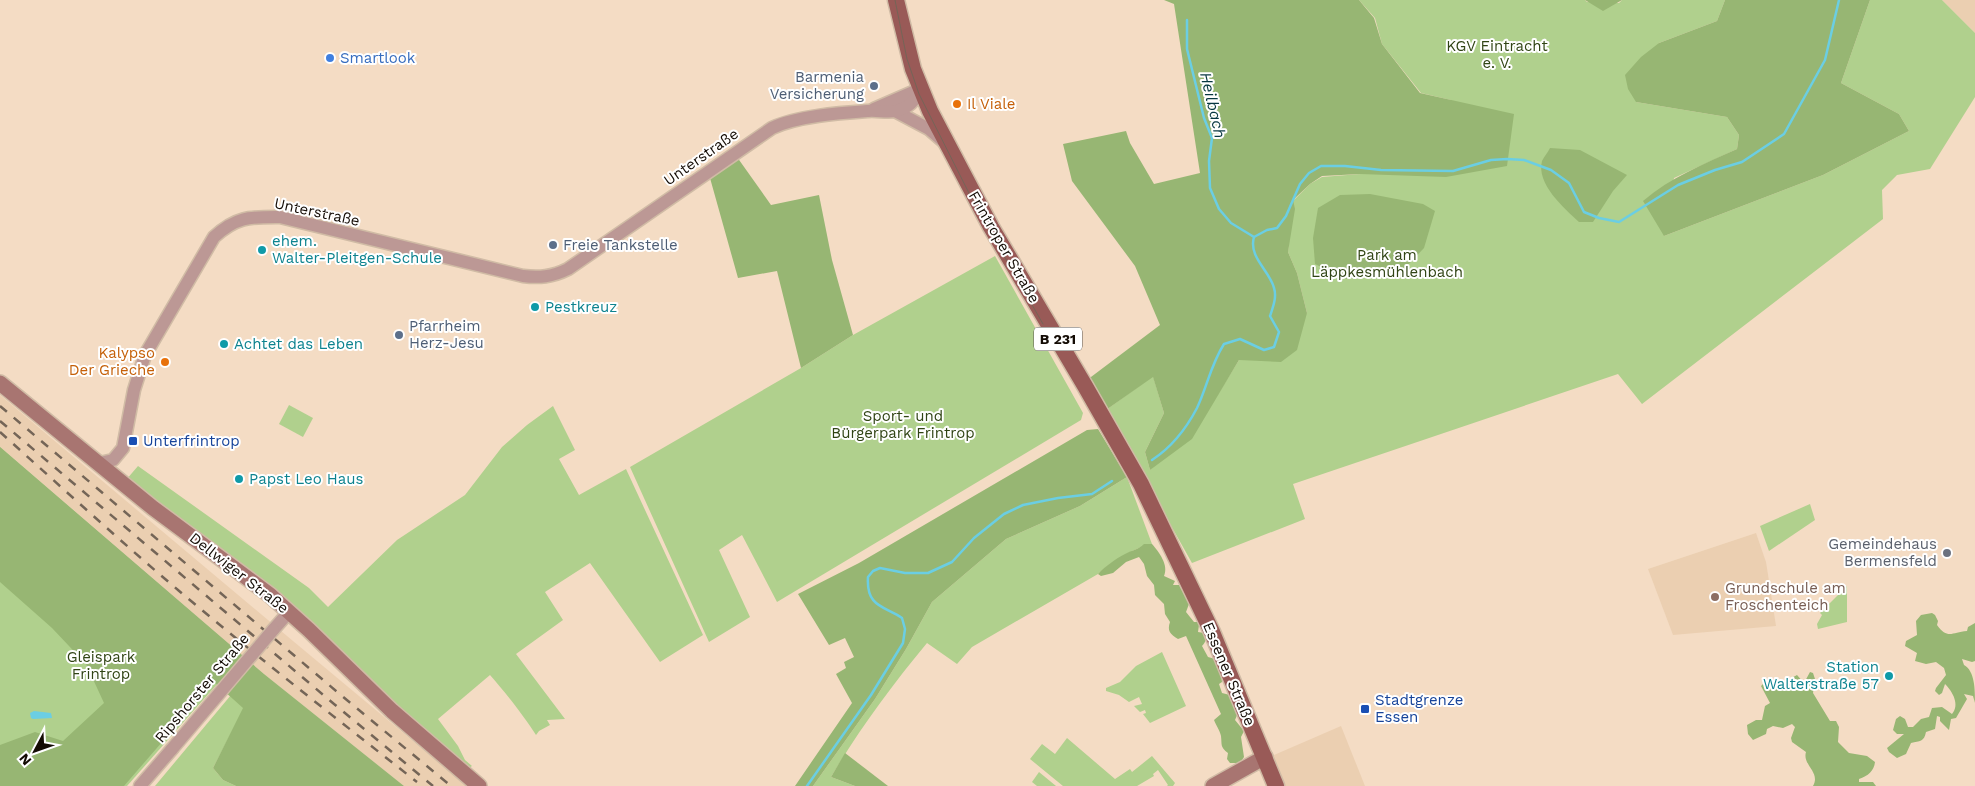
<svg xmlns="http://www.w3.org/2000/svg" width="1975" height="786" viewBox="0 0 1975 786" font-family="'Work Sans',sans-serif">
<rect width="100%" height="100%" fill="#f4dcc4"/>
<g fill="#ebcfb1">
<path d="M1942,0h33v33z"/>
<path d="M0,395l293,246 174,145h-63l-140,-112 -264,-227z"/>
<path d="M1756,533l10,29 10,64 -103,9 -25,-66z"/>
<path d="M1341,726l24,60h-88l-10,-28z"/>
</g>
<g fill="#b0d08d">
<path d="M1359,0h226l2,2 32,1 3,-3h103l-8,21 -58,22 -23,59 91,15 12,18 -2,14 -63,29 -10,58 159,-61 86,-44 -10,-17 -58,-31 29,-83h72l33,33v64l-45,72 -33,6 -15,15 1,29 -241,185 -24,-30 -325,110 12,35 -113,44 -86,-153 47,-34 11,37 -19,39 5,18 65,-71 24,-39h17l51,-47 -10,-40 -9,-21 5,-51 17,-17 12,-7 38,-3 91,-74 -30,-7 -39,-49 -7,-26z"/>
<path d="M995,256l88,157 -2,7 -304,182 -35,-67 -23,15 31,67 -41,25 -79,-175 171,-99 52,-33z"/>
<path d="M289,405l24,13 -10,19 -24,-13z"/>
<path d="M553,406l22,44 -16,9 20,36 47,-26 77,166 -43,27 -70,-99 -45,29 18,28 -47,34 49,65 -18,1 3,5 -11,6 -3,4c-12,-19 -31,-43 -46,-60l-52,44 20,27 7,14 7,6 -8,5 -338,-291 12,-14 171,122 19,19 69,-67 68,-45 37,-48 25,-22z"/>
<path d="M0,447l242,209 -115,130h-127z"/>
<path d="M1127,477l25,67c-11,0 -46,21 -54,30l-126,73 -15,17 -30,-21c-35,42 -68,87 -96,134l24,9h-42l62,-87 31,-50 26,-47 74,-63 74,-33z"/>
<path d="M1810,504l5,16 -46,31 -9,-25z"/>
<path d="M1847,586v36l-29,7 -1,-5 5,-9 -2,-2z"/>
<path d="M1162,652l24,54 -36,17 -7,-9 3,-1 -1,-3 -5,2 -6,-6 8,-2 -3,-7 -10,5 -10,-7 -13,-4v-3l14,-6 16,-16z"/>
<path d="M231,695l13,13 -31,60 10,12 13,6h-81z"/>
<path d="M1067,738l48,41 15,-10 2,3 20,-16 23,27 -2,3h-6l1,-1 -10,-15 -5,4 1,2 -17,10h-74l-33,-27 12,-15 13,10z"/>
<path d="M1039,772l17,14h-19l-5,-4z"/>
</g>
<g fill="#97b673">
<path d="M1164,0h195l15,18 8,26 38,49 94,21 -7,52 -61,11 -86,-3 -38,2 -12,8 -17,16 2,9 -7,43 9,21 10,40 -10,37 -16,12 -42,-2 -47,79 -42,31 -5,-18 19,-39 -11,-36 -47,33 -19,-30 73,-55 -25,-59 -63,-85 -9,-37 63,-13 4,12 24,41 46,-11 -26,-169z"/>
<path d="M1585,0h37l-19,11z"/>
<path d="M1725,0h145l-29,83 58,31 10,17 -86,44 -159,61 -21,-35c28,-24 61,-37 94,-52l2,-14 -12,-18 -91,-15 -8,-13 -3,-14 16,-18 18,-14 58,-22z"/>
<path d="M1550,148l30,2 47,25 -14,16 -20,31h-14c-15,-14 -43,-38 -37,-61 2,-4 6,-9 8,-13z"/>
<path d="M737,157l34,48 48,-10 13,65 21,75 -52,33 -24,-97 -39,7 -28,-100z"/>
<path d="M1370,194l53,10 12,7 -11,37 -18,19 -19,9 -42,3 -30,-15 -2,-26 5,-30 22,-13z"/>
<path d="M1098,429l29,48 -47,29 -74,33 -74,63 -26,47 -31,50 -62,87h-18l57,-83 -16,-29 10,-6 -2,-6 10,-5 -9,-19 -16,7 -31,-51 61,-31 228,-133z"/>
<path d="M0,447l264,227 140,112h-168l-13,-6 -10,-12 30,-60 -29,-26 -90,104h-124v-41l35,-13 28,9 41,-38 -18,-39 -34,-36 -52,-46z"/>
<path d="M1144,544h8c7,8 17,21 12,32l11,5 -2,4h6l10,19 -3,8 8,10h4l1,3 -1,7 6,1c3,5 2,9 -2,13l6,11 7,2 2,9 4,5 1,9 -3,2 3,9 8,2 4,7v7l4,4 -3,7 9,11 -3,6 3,20 -4,6h-10l-3,-4 1,-6c-8,-6 -6,-8 -7,-17 -1,-5 -5,-11 -7,-16l7,-6 -35,-78 -8,3c-8,-5 -11,-8 -8,-17l-5,-8 -1,-10 -9,-9 -1,-10 -7,-9 -3,-12 -5,-7 -13,5 -13,11 -12,3 -3,-2c6,-7 19,-16 27,-20 7,-4 13,-4 19,-10z"/>
<path d="M1932,613l3,2 3,6 -1,4c11,15 15,7 30,6l1,-4 7,-4v38l-3,1 -10,-3 2,6c11,6 11,25 11,38l-2,-7 -9,-2 3,5 -11,19 -5,1 -2,11 -9,-9v-4l-3,-1 -2,13 -9,3c-2,10 -6,9 -15,11l-5,11 -9,4 -8,-6 -2,-4 17,-14h-7l-4,-4 3,-11 4,-3 5,3 3,8h5l8,-8 8,-2 3,-9 10,-1 10,7c8,-9 1,-22 -7,-30l-3,9 -3,2 -4,-4 1,-3 10,-13 -2,-7 -8,-6 -10,2 -11,-3 2,-8 -12,-7 1,-5 11,-6 -1,-14 5,-6z"/>
<path d="M1810,672l3,1 2,6 -2,14 17,28h6l3,6 -1,15 11,11 18,3 8,6c-1,9 -7,14 -16,17v3h14l3,4h-63c8,-14 -11,-21 -7,-34l-14,-10 -1,-4 4,-11 -3,-3 -9,4 -10,-2 -6,3 -1,5 -13,6 -5,-6 -1,-9 9,-5h6l3,-14 5,-3 -9,-17 5,-5 10,6h5l5,-6 11,-6 7,8z"/>
<path d="M845,753l43,33h-33l-24,-9z"/>
</g>
<path fill="#6bcee3" d="M34,711l17,2 1,5 -19,1 -2,-1 -1,-5z"/>
<g fill="none" stroke-linecap="round" stroke-linejoin="round">
<g stroke="#6bcee3" stroke-width="2.5">
<path d="M1187,20v29l17,69 8,20 -3,23 1,27 9,21 12,14 23,14"/>
<path d="M1152,460c20,-13 34,-31 45,-52 10,-21 14,-44 27,-64l16,-5 24,11 10,-3 5,-15 -9,-16c3,-9 7,-19 4,-28 -4,-17 -26,-31 -20,-51l13,-7 10,-2 9,-12 14,-32 9,-11 12,-7h24l36,4 72,1 38,-11 16,-1 17,1 27,10 18,13 15,29 15,6 20,4 59,-37 37,-15 27,-8 42,-28 41,-74 14,-60"/>
<path d="M807,786l64,-91 32,-52 2,-14 -3,-11c-18,-12 -36,-11 -34,-41l5,-6 7,-3 25,5h23l24,-11 22,-24 30,-24 19,-9 35,-7 34,-4 20,-13"/>
</g>
<defs>
<g id="tertiary">
<path d="M874,109l46,-20"/>
<path d="M895,111l34,18 15,13"/>
<path d="M100,463l13,-3 10,-12 11,-58 11,-35 69,-118c23,-21 36,-20 66,-20l243,59c16,2 29,1 45,-7l204,-141c25,-12 68,-15 96,-17 9,-1 19,2 28,0 13,-3 20,-11 24,-22"/>
<path d="M273,630l16,-18"/>
<path d="M140,786l32,-37"/>
</g>
<g id="secondary">
<path d="M0,383l153,125 117,87 39,35 83,81 87,75"/>
<path d="M1213,786l52,-29"/>
</g>
<path id="primary" d="M896,0l17,69 17,42 61,116 94,159 56,98 71,148 64,154"/>
</defs>
<use href="#tertiary" stroke="#d0bba5" stroke-width="15"/>
<use href="#secondary" stroke="#d0bba5" stroke-width="18"/>
<use href="#primary" stroke="#d0bba5" stroke-width="19"/>
<use href="#tertiary" stroke="#bc9895" stroke-width="12"/>
<use href="#secondary" stroke="#a87571" stroke-width="15"/>
<use href="#primary" stroke="#995a57" stroke-width="16"/>
<path stroke="#746557" stroke-width="1" d="M895,0l12,59 12,35 56,111 68,119"/>
<g stroke="#746557" stroke-width="2.5" stroke-dasharray="9 9" stroke-linecap="butt">
<path d="M0,406l342,290 109,90"/>
<path d="M0,421l334,283 99,82"/>
<path d="M0,432c59,53 118,107 178,158 78,66 159,129 239,192"/>
</g>
<defs>
<path id="tertiary-bridge" d="M172,749l101,-119"/>
</defs>
<use href="#tertiary-bridge" stroke="#d0bba5" stroke-width="15" stroke-linecap="butt"/>
<use href="#tertiary-bridge" stroke="#bc9895" stroke-width="12"/>
</g>
<circle fill="#3f7fe0" stroke="#fff" stroke-width="2" cx="330" cy="58" r="5"/>
<g fill="#5c6f8a" stroke="#fff" stroke-width="2">
<circle cx="874" cy="86" r="5"/>
<circle cx="553" cy="245" r="5"/>
<circle cx="399" cy="335" r="5"/>
</g>
<g fill="#e8710a" stroke="#fff" stroke-width="2">
<circle cx="957" cy="104" r="5"/>
<circle cx="165" cy="362" r="5"/>
</g>
<g fill="#0f9aa8" stroke="#fff" stroke-width="2">
<circle cx="262" cy="250" r="5"/>
<circle cx="535" cy="307" r="5"/>
<circle cx="224" cy="344" r="5"/>
<circle cx="239" cy="479" r="5"/>
<circle cx="1889" cy="676" r="5"/>
</g>
<g fill="#1a4fb4" stroke="#fff" stroke-width="2">
<rect x="128" y="436" width="10" height="10" rx="2.5"/>
<rect x="1360" y="704" width="10" height="10" rx="2.5"/>
</g>
<circle fill="#6b7280" stroke="#fff" stroke-width="2" cx="1947" cy="553" r="5"/>
<circle fill="#8d6e63" stroke="#fff" stroke-width="2" cx="1715" cy="597" r="5"/>
<g text-anchor="middle" dominant-baseline="central" stroke-width="4" stroke-linejoin="round" paint-order="stroke">
<rect fill="#fff" stroke="#5a544f" stroke-width="1" x="1034" y="327.5" width="48" height="23" rx="4"/>
<g font-size="14" font-weight="bold" fill="#130b04">
<text x="1058" y="339">B 231</text>
</g>
<g font-size="15" fill="#304414" stroke="#fff">
<text x="1497" y="46">KGV Eintracht<tspan x="1497" dy="17">e. V.</tspan></text>
<text x="1387" y="255">Park am<tspan x="1387" dy="17">Läppkesmühlenbach</tspan></text>
<text x="903" y="416">Sport- und<tspan x="903" dy="17">Bürgerpark Frintrop</tspan></text>
<text x="101" y="657">Gleispark<tspan x="101" dy="17">Frintrop</tspan></text>
</g>
<g font-size="15" fill="#366cbe" stroke="#fff" text-anchor="start">
<text x="340" y="58">Smartlook</text>
</g>
<g font-size="15" fill="#4e5e75" stroke="#fff" text-anchor="start">
<text x="864" y="77" text-anchor="end">Barmenia<tspan x="864" dy="17">Versicherung</tspan></text>
<text x="563" y="245">Freie Tankstelle</text>
<text x="409" y="326">Pfarrheim<tspan x="409" dy="17">Herz-Jesu</tspan></text>
</g>
<g font-size="15" fill="#c56008" stroke="#fff" text-anchor="start">
<text x="967" y="104">Il Viale</text>
<text x="155" y="353" text-anchor="end">Kalypso<tspan x="155" dy="17">Der Grieche</tspan></text>
</g>
<g font-size="15" fill="#130b04" stroke="#fff">
<text transform="translate(701 157) rotate(-35)">Unterstraße</text>
<text transform="translate(317 212) rotate(12)">Unterstraße</text>
<text transform="translate(1004 247) rotate(60)">Frintroper Straße</text>
<text transform="translate(239 573) rotate(38)">Dellwiger Straße</text>
<text transform="translate(1229 674) rotate(67)">Essener Straße</text>
<text transform="translate(202 688) rotate(-50)">Ripshorster Straße</text>
</g>
<g font-size="15" fill="#0d838f" stroke="#fff" text-anchor="start">
<text x="272" y="241">ehem.<tspan x="272" dy="17">Walter-Pleitgen-Schule</tspan></text>
<text x="545" y="307">Pestkreuz</text>
<text x="234" y="344">Achtet das Leben</text>
<text x="249" y="479">Papst Leo Haus</text>
<text x="1879" y="667" text-anchor="end">Station<tspan x="1879" dy="17">Walterstraße 57</tspan></text>
</g>
<g font-size="15" fill="#164399" stroke="#fff" text-anchor="start">
<text x="143" y="441">Unterfrintrop</text>
<text x="1375" y="700">Stadtgrenze<tspan x="1375" dy="17">Essen</tspan></text>
</g>
<g font-size="15" fill="#5b616d" stroke="#fff" text-anchor="end">
<text x="1937" y="544">Gemeindehaus<tspan x="1937" dy="17">Bermensfeld</tspan></text>
</g>
<g font-size="15" fill="#785e54" stroke="#fff" text-anchor="start">
<text x="1725" y="588">Grundschule am<tspan x="1725" dy="17">Froschenteich</tspan></text>
</g>
<g font-size="16" font-style="italic" fill="#073740" stroke="#fff">
<text transform="translate(1213 105) rotate(77)">Heilbach</text>
</g>
</g>
<g transform="translate(35 751) rotate(229)" stroke="#ffffff" stroke-width="4" paint-order="stroke">
<path d="M0-4L9 19L0 12L-9 19Z" fill="#130b04"/>
<text y="-8" font-size="14" font-weight="bold" text-anchor="middle" fill="#130b04">N</text>
</g>
</svg>
